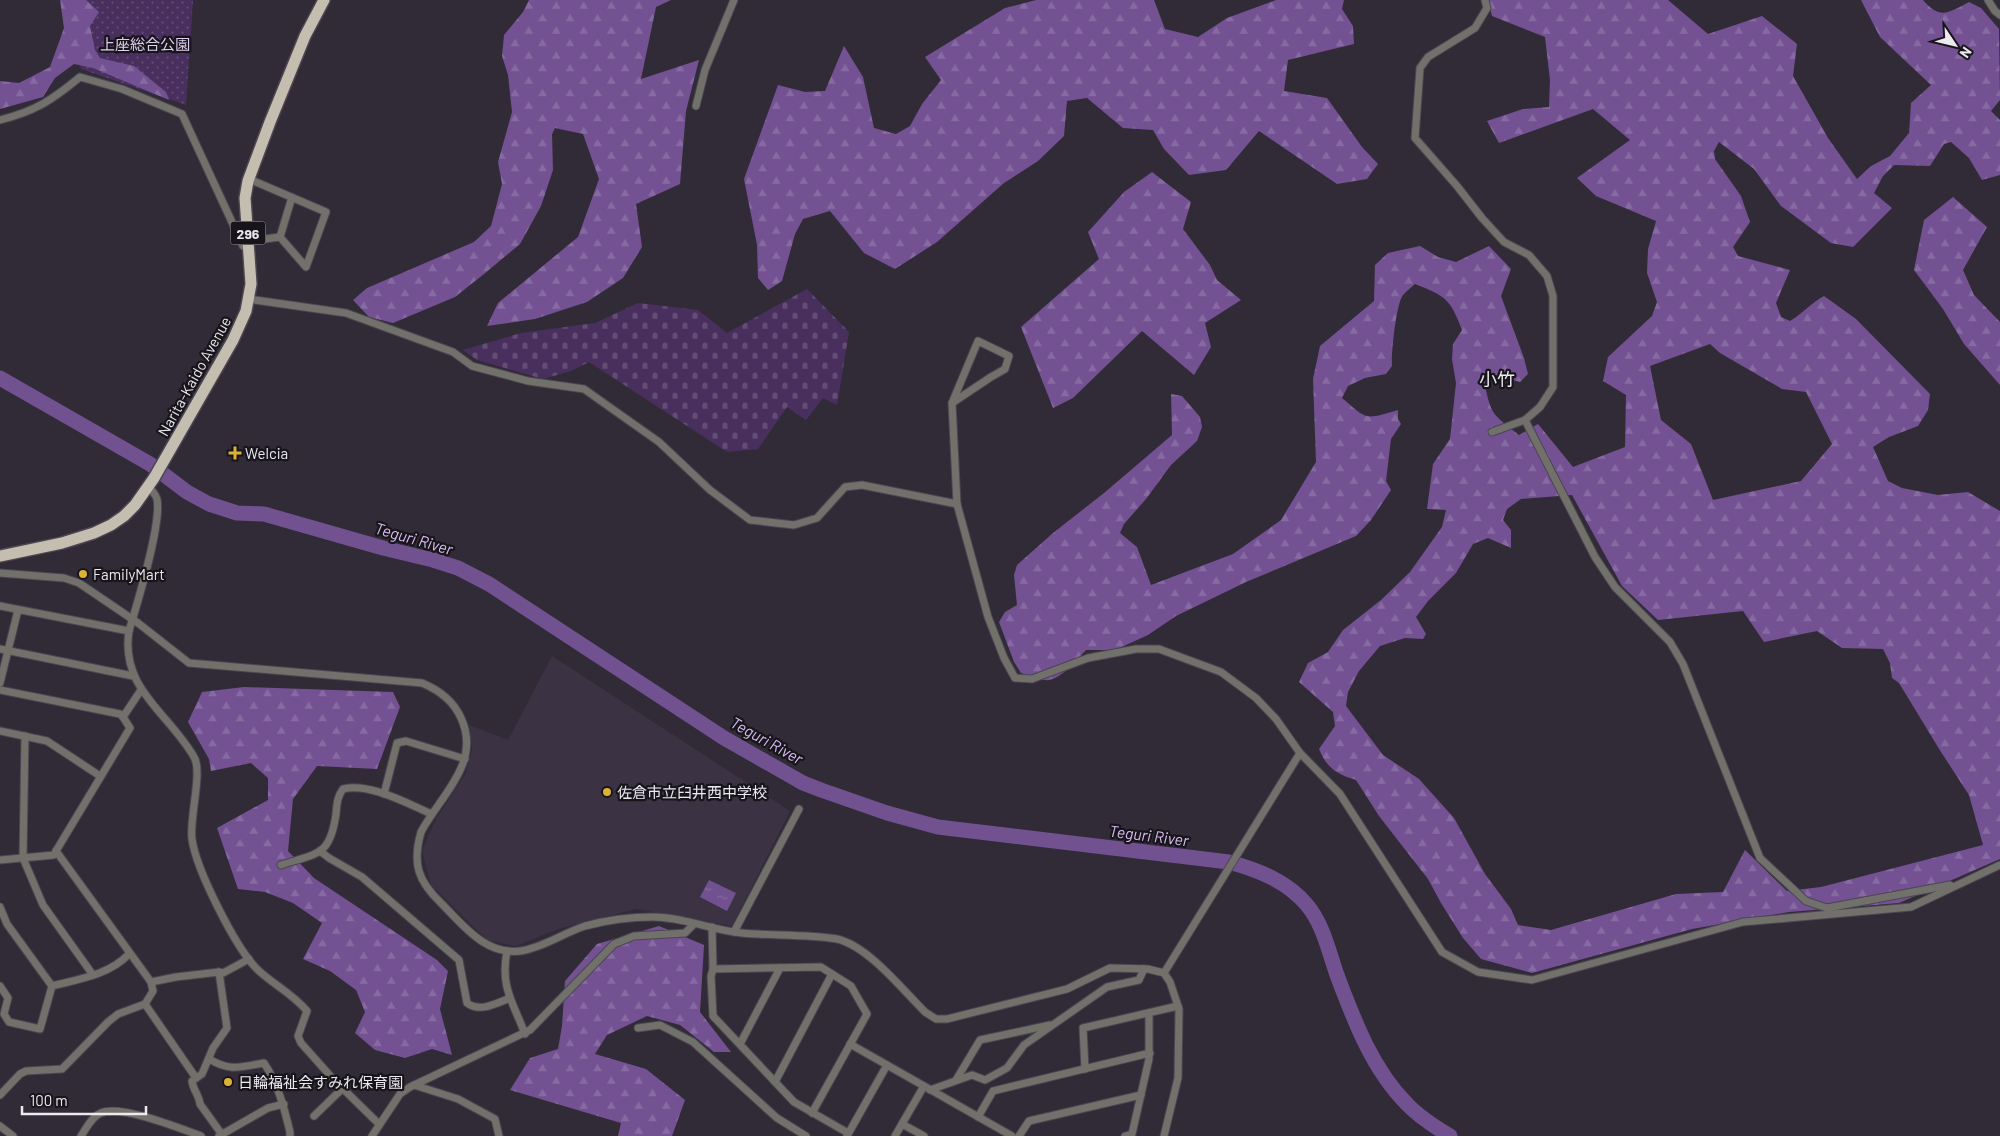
<svg xmlns="http://www.w3.org/2000/svg" width="2000" height="1136" viewBox="0 0 2000 1136" font-family="Barlow,'Noto Sans JP',sans-serif">
<defs>
<pattern id="green-dots" width="8" height="8" patternUnits="userSpaceOnUse" patternTransform="scale(1.25)"><rect width="8" height="8" fill="#482f5e"/><path d="M2 2h.1M6 6h.1" fill="none" stroke="#634d75" stroke-width="1.8" stroke-linecap="round"/></pattern>
<pattern id="forest-firs" width="22" height="20" patternUnits="userSpaceOnUse" patternTransform="scale(1.25)"><rect width="22" height="20" fill="#735192"/><path d="M5 1l3.5 6h-7zM16 11l3.5 6h-7z" fill="#876aa2"/></pattern>
<pattern id="cemetery-stones" width="16" height="16" patternUnits="userSpaceOnUse" patternTransform="scale(1.25)"><rect width="16" height="16" fill="#482f5e"/><path d="M2 7V4a2 2 0 0 1 4 0v3zM10 15v-3a2 2 0 0 1 4 0v3z" fill="#634d75"/></pattern>
<pattern id="water-ripples" width="26" height="14" patternUnits="userSpaceOnUse" patternTransform="scale(1.25)"><rect width="26" height="14" fill="#725191"/><path d="M2 4q2-2 4 0t4 0M15 11q2-2 4 0t4 0" fill="none" stroke="#866aa1"/></pattern>
</defs>
<rect width="100%" height="100%" fill="#312b37"/>
<path fill="#3b3344" d="M552,656l238,155 -58,115 -96,-17 -78,20 -42,17 -29,-6 -56,-55 -9,-34 14,-32 30,-46 6,-23 -3,-25 39,15z"/>
<path fill="url(#green-dots)" d="M68,0h125l-7,105 -105,-36z"/>
<g fill="url(#forest-firs)" fill-rule="evenodd">
<path d="M60,0h26l13,12 -9,14 5,24 5,8 34,8 32,26 3,8 -76,-32 -19,-4 -19,14 -12,19 -43,12v-28l19,2 31,-16 14,-39z"/>
<path d="M529,0h142l-15,7 -15,72 58,-19 -13,51 -6,73 -44,20 6,43 -19,31 -36,24 -52,17 -48,7 11,-23 80,-66 21,-58 -16,-45 -28,-6 -3,6 1,36 -12,36 -21,38 -36,30 -29,23 -62,26 -24,-6 -16,-17 14,-12 107,-46 17,-16 11,-42 -4,-22 14,-50 -4,-37 -6,-19 2,-21 19,-23z"/>
<path d="M1036,0h118l11,29 33,8 29,-19 49,-18h68l-2,9 11,17 1,18 -66,16 -4,31 43,7 35,49 16,17 -11,15 -30,5 -78,-53 -33,39 -37,5 -25,-26 -11,-19 -30,-2 -36,-30 -20,3 -3,35 -26,25 -34,22 -67,59 -42,27 -31,-16 -34,-42 -27,8 -8,15 -13,47 -14,9 -10,-12 -1,-33 -13,-66 34,-94 27,7 20,-1 19,-45 19,31 11,51 22,6 14,-8 12,-22 19,-24 -16,-23 80,-49z"/>
<path d="M1488,0h180l40,34 54,-18 35,28 -4,32 35,62 29,41 14,-13 19,-10 19,-23 2,-30 20,-18 -51,-48 -19,-37h62c17,20 25,13 46,2l12,6 18,21 1,71 -9,11 9,9v55l-18,5 -13,-22 -18,-16 -7,2 -14,22 -36,-1 -11,11 -9,17 18,15 -39,39 -22,-4 -50,-37 -27,-37 -35,-27 -5,9 1,8 26,37 9,26 -17,25 5,9 52,14 -14,33 5,14 9,4c13,-8 21,-18 34,-25l32,23 74,75 -2,16 -10,16 -29,11 -16,10 15,34 14,7 36,7 30,-3 32,19v348l-101,44 -110,9 -97,17 -160,44 -51,-14 -18,-21 -22,-35 -13,-24 -49,-63 -23,-36c-20,-6 -29,-12 -37,-31l16,-23 -2,-14 -34,-30 9,-19 20,-11 15,-22 38,-30 29,-28 32,-45 4,-17 -19,-1 6,-45 17,-25 6,-56 -4,-24 1,-15 9,-14c-12,-32 -17,-34 -47,-46 -4,4 -9,7 -12,11 -7,9 -12,59 -11,71l-6,8 -21,4 -17,8 -6,12c26,22 22,22 56,12v9l3,5 -10,15 -5,42 5,9 -20,30 -15,16 -110,46 -70,34 -28,19 -33,15h-29c-10,10 -26,32 -42,30 -7,0 -16,-5 -23,-7l-7,-11 -15,-40 6,-10 12,-7 -3,-30 3,-10 36,-32 51,-40 68,-58 -1,-41 11,2 18,21 2,10 -5,14 -26,24 -25,34 -22,25 -4,9 17,14 14,38 82,-31 48,-34 35,-58 -3,-83 7,-33 54,-45 1,-36 13,-12 32,-7 18,11 18,5 33,-16 22,23 -10,27 23,62 4,16 -8,8 -28,-8 -7,11c6,31 9,30 34,50l19,-11 35,43 52,-20 1,-52 -23,-14 5,-24 44,-41 5,-14 -10,-29 1,-24 8,-28 -60,-25 -19,-18 53,-38 -37,-31 -94,34 -12,-22 36,-12 26,-2 1,-27 -5,-43 -53,-21zM1710,344l10,9 62,36 24,3 26,52 -31,37 -88,19 -22,-56 -30,-24 -11,-54zM1572,495l50,91 36,34 85,-9 21,31 53,-11 25,17 41,1 7,14 2,15 7,5 42,69 28,43 14,50 -162,42 -34,4 -42,-41 -22,42 -47,2 -125,36 -33,-5 -7,-16 -26,-35 -31,-56 -35,-39 -36,-24 -37,-49 2,-14 11,-21 21,-25 25,-8 18,1 3,-5 -10,-17 12,-16 28,-28 17,-29 15,-6 23,10v-18l-8,-10 4,-11 14,-10z"/>
<path d="M1152,172l39,30 -8,27 27,36 7,15 24,20 -36,23 6,24 -17,28 -52,-44 -69,67 -20,10 -32,-81 78,-68 -11,-27 36,-40z"/>
<path d="M1953,197l34,30 -24,43 11,25 26,27v63l-36,-41 -21,-35 -29,-39 10,-50z"/>
<path d="M244,687l149,5 7,15 -23,62 -60,-3 -24,33 -5,52 26,27 123,82 11,11 -8,38 12,46 -20,-6 -27,9 -30,-8 -20,-17 10,-21 -9,-22 -26,-19 -27,-12 19,-36 -29,-20 -28,-11 -27,-3 -21,-61 51,-28v-22l-17,-15 -40,8 -2,-12 -21,-37 14,-30z"/>
<path d="M659,926l45,19 -4,67 31,40h-17l-34,-27 -33,-9 -40,19 -12,19 51,15 39,31 -13,36h-54l3,-13 -111,-33 20,-32 28,-9 4,-23 3,-45 32,-37z"/>
</g>
<path fill="url(#cemetery-stones)" d="M807,289l42,43 -12,73 -14,-7 -17,22 -19,-13 -29,42 -31,3 -138,-90 -18,9 -28,8 -66,-19 -14,-10 58,-17 74,-10 43,-20 60,7 29,23z"/>
<path fill="url(#water-ripples)" d="M709,880l27,13 -9,18 -27,-14z"/>
<g fill="none" stroke-linecap="round" stroke-linejoin="round">
<path stroke="#725191" stroke-width="15" d="M0,378l150,86 37,28 22,12 28,9 27,1 119,34 50,12 25,8 31,16 235,154 79,45 18,7 66,23 51,14 291,35c29,8 58,19 78,43 16,19 22,47 30,70 17,45 35,94 70,129 12,13 28,23 43,32"/>
<defs>
<g id="minor">
<path d="M1485,0l2,8 -12,20 -47,29 -8,11 -5,70 42,48 25,32 22,24 25,13 18,21 6,20v91l-13,20 -15,13 -33,12"/>
<path d="M1988,0l7,11 5,4"/>
<path d="M696,106l9,-36 29,-70"/>
<path d="M0,120c36,-9 52,-20 80,-43l42,12 60,25 61,132 6,-1"/>
<path d="M249,179l77,33 -20,55 -26,-30 12,-40"/>
<path d="M249,241l31,-4"/>
<path d="M248,299l98,14 107,39 19,14 56,15 56,8 75,53 51,48 40,30 44,5 23,-7 28,-31 17,-2 95,19"/>
<path d="M952,403l39,-26 14,-8 4,-13 -31,-15 -26,62 5,101 31,113 16,41 11,20 17,1 56,-21 48,-9h23l62,23 35,26 20,21 24,34 -136,220"/>
<path d="M1525,420l70,137 20,30 55,55 13,22 77,194 46,43 21,7 123,-23"/>
<path d="M149,486c2,4 7,9 8,13 5,25 -20,105 -28,132 -9,58 40,82 65,126 9,14 -5,62 -2,82 4,30 44,110 66,131 16,15 35,24 49,41l-9,25 3,7 33,37 45,44"/>
<path d="M0,573l64,5 15,5 59,40 51,40 233,20c17,7 31,17 39,35 21,45 -21,78 -40,114 -9,32 -3,49 20,71 13,13 26,29 42,39 38,24 66,-4 102,-16 22,-6 45,-9 68,-9 30,0 59,13 89,16 31,3 63,1 95,6 31,7 65,50 88,73l11,7h11l120,-30 43,-21 38,1 16,4 6,9 9,27 -1,69 -14,58"/>
<path d="M0,606l129,25"/>
<path d="M0,649l133,27"/>
<path d="M0,683l18,-73"/>
<path d="M0,690l120,24 3,3"/>
<path d="M0,731l47,10 53,35"/>
<path d="M25,736l-2,122 20,47 50,70"/>
<path d="M1300,753l40,41 102,158 36,20 54,8 211,-58 168,-15 89,-42"/>
<path d="M384,794l13,-51 9,-2 59,18"/>
<path d="M320,851l9,7 33,19 97,83 8,43c13,10 30,0 43,-5"/>
<path d="M0,860l54,-5 2,-4"/>
<path d="M281,865c36,-12 49,-8 55,-51 1,-10 1,-17 7,-25 26,-7 65,15 89,25"/>
<path d="M0,907l7,17 45,62"/>
<path d="M712,927l1,42 -2,7 2,40 81,86 54,31"/>
<path d="M734,932l65,-123"/>
<path d="M507,951c-7,36 6,51 18,83"/>
<path d="M713,969l108,-2 30,19 16,28 -55,99"/>
<path d="M151,982l25,-5 43,-5"/>
<path d="M0,986l8,12 -4,16 5,8 31,7 12,-43"/>
<path d="M52,986c27,-7 57,-11 77,-32"/>
<path d="M145,1004l51,74"/>
<path d="M638,1028l22,-3 33,17 84,76 29,18"/>
<path d="M740,1044l40,-76"/>
<path d="M850,1044l162,92"/>
<path d="M209,1059c22,13 31,8 55,4 14,21 20,44 26,69v4"/>
<path d="M1085,1069l-2,-41 95,-22"/>
<path d="M956,1080l24,-40 70,-15"/>
<path d="M775,1082l57,-108"/>
<path d="M414,1085l44,14 37,20 4,17"/>
<path d="M930,1090l42,-15 13,5 22,-12 17,-23 83,-58 32,-7 5,-11"/>
<path d="M0,1095l20,-21 6,-3 36,-2 46,-47 10,-8 27,-10 8,-13 -2,-9 -95,-131 74,-123 -7,-11 18,-27"/>
<path d="M314,1116l29,-28"/>
<path d="M978,1117l15,-26 157,-38"/>
<path d="M902,1124l22,12"/>
<path d="M0,1126l13,10"/>
<path d="M81,1136c5,-7 11,-20 20,-23 19,-9 80,16 100,23"/>
<path d="M219,1136l49,-28 16,-4"/>
<path d="M223,1136l-23,-32c-1,-9 -7,-14 -8,-23l10,-7 11,-26 14,-20 -8,-56 4,1 26,-14"/>
<path d="M372,1136l28,-42 10,-7 120,-57 84,-86 20,-8 51,-3 9,-9"/>
<path d="M847,1136l40,-71"/>
<path d="M895,1136l29,-50"/>
<path d="M1019,1136l10,-15 112,-26"/>
<path d="M1125,1136l7,-2 17,-75v-46"/>
</g>
<path id="trunk" d="M0,556l62,-13 32,-10 17,-8 13,-9 11,-11 19,-27 79,-138 13,-29 5,-27 -6,-86 3,-17 22,-59 35,-86 19,-36"/>
</defs>
<use href="#minor" stroke="#4b4651" stroke-width="9"/>
<use href="#trunk" stroke="#4b4651" stroke-width="14"/>
<use href="#minor" stroke="#72706a" stroke-width="7"/>
<use href="#trunk" stroke="#c4beb0" stroke-width="11"/>
</g>
<g fill="#dcb233" stroke="#17151a" stroke-width="2">
<path d="M232.5 445.5h5v5h5v5h-5v5h-5v-5h-5v-5h5z"/>
<circle cx="83" cy="574" r="5"/>
<circle cx="607" cy="792" r="5"/>
<circle cx="228" cy="1082" r="5"/>
</g>
<g text-anchor="middle" dominant-baseline="central" stroke-width="4.5" stroke-linejoin="round" paint-order="stroke">
<rect fill="#17151a" stroke="#aca9b0" stroke-width="1" x="230.5" y="221.5" width="35" height="23" rx="4"/>
<g font-size="14" font-weight="bold" fill="#ece9f0">
<text x="248" y="233">296</text>
</g>
<g font-size="15" fill="#dfcef3" stroke="#17151a">
<text x="145" y="44">上座総合公園</text>
</g>
<g font-size="15" fill="#ece9f0" stroke="#17151a">
<text transform="translate(194 376) rotate(-61)">Narita-Kaido Avenue</text>
</g>
<g font-size="15" fill="#ece9f0" stroke="#17151a" text-anchor="start">
<text x="245" y="453">Welcia</text>
<text x="93" y="574">FamilyMart</text>
<text x="617" y="792">佐倉市立臼井西中学校</text>
<text x="238" y="1082">日輪福祉会すみれ保育園</text>
</g>
<g font-size="16" font-style="italic" fill="#d9bef6" stroke="#17151a">
<text transform="translate(414 538) rotate(16)">Teguri River</text>
<text transform="translate(767 740) rotate(29)">Teguri River</text>
<text transform="translate(1149 835) rotate(7)">Teguri River</text>
</g>
<g font-size="18" fill="#ece9f0" stroke="#17151a">
<text x="1497" y="379">小竹</text>
</g>
</g>
<g transform="translate(1955 45) rotate(125)" stroke="#17151a" stroke-width="4" paint-order="stroke">
<path d="M0-4L9 19L0 12L-9 19Z" fill="#ece9f0"/>
<text y="-8" font-size="14" font-weight="bold" text-anchor="middle" fill="#ece9f0">N</text>
</g>
<path d="M22 1106v8h124v-8" fill="none" stroke="#ece9f0" stroke-width="2.5"/>
<text x="30" y="1106" font-size="15" fill="#ece9f0" stroke="#17151a" stroke-width="4" paint-order="stroke">100 m</text>
</svg>
